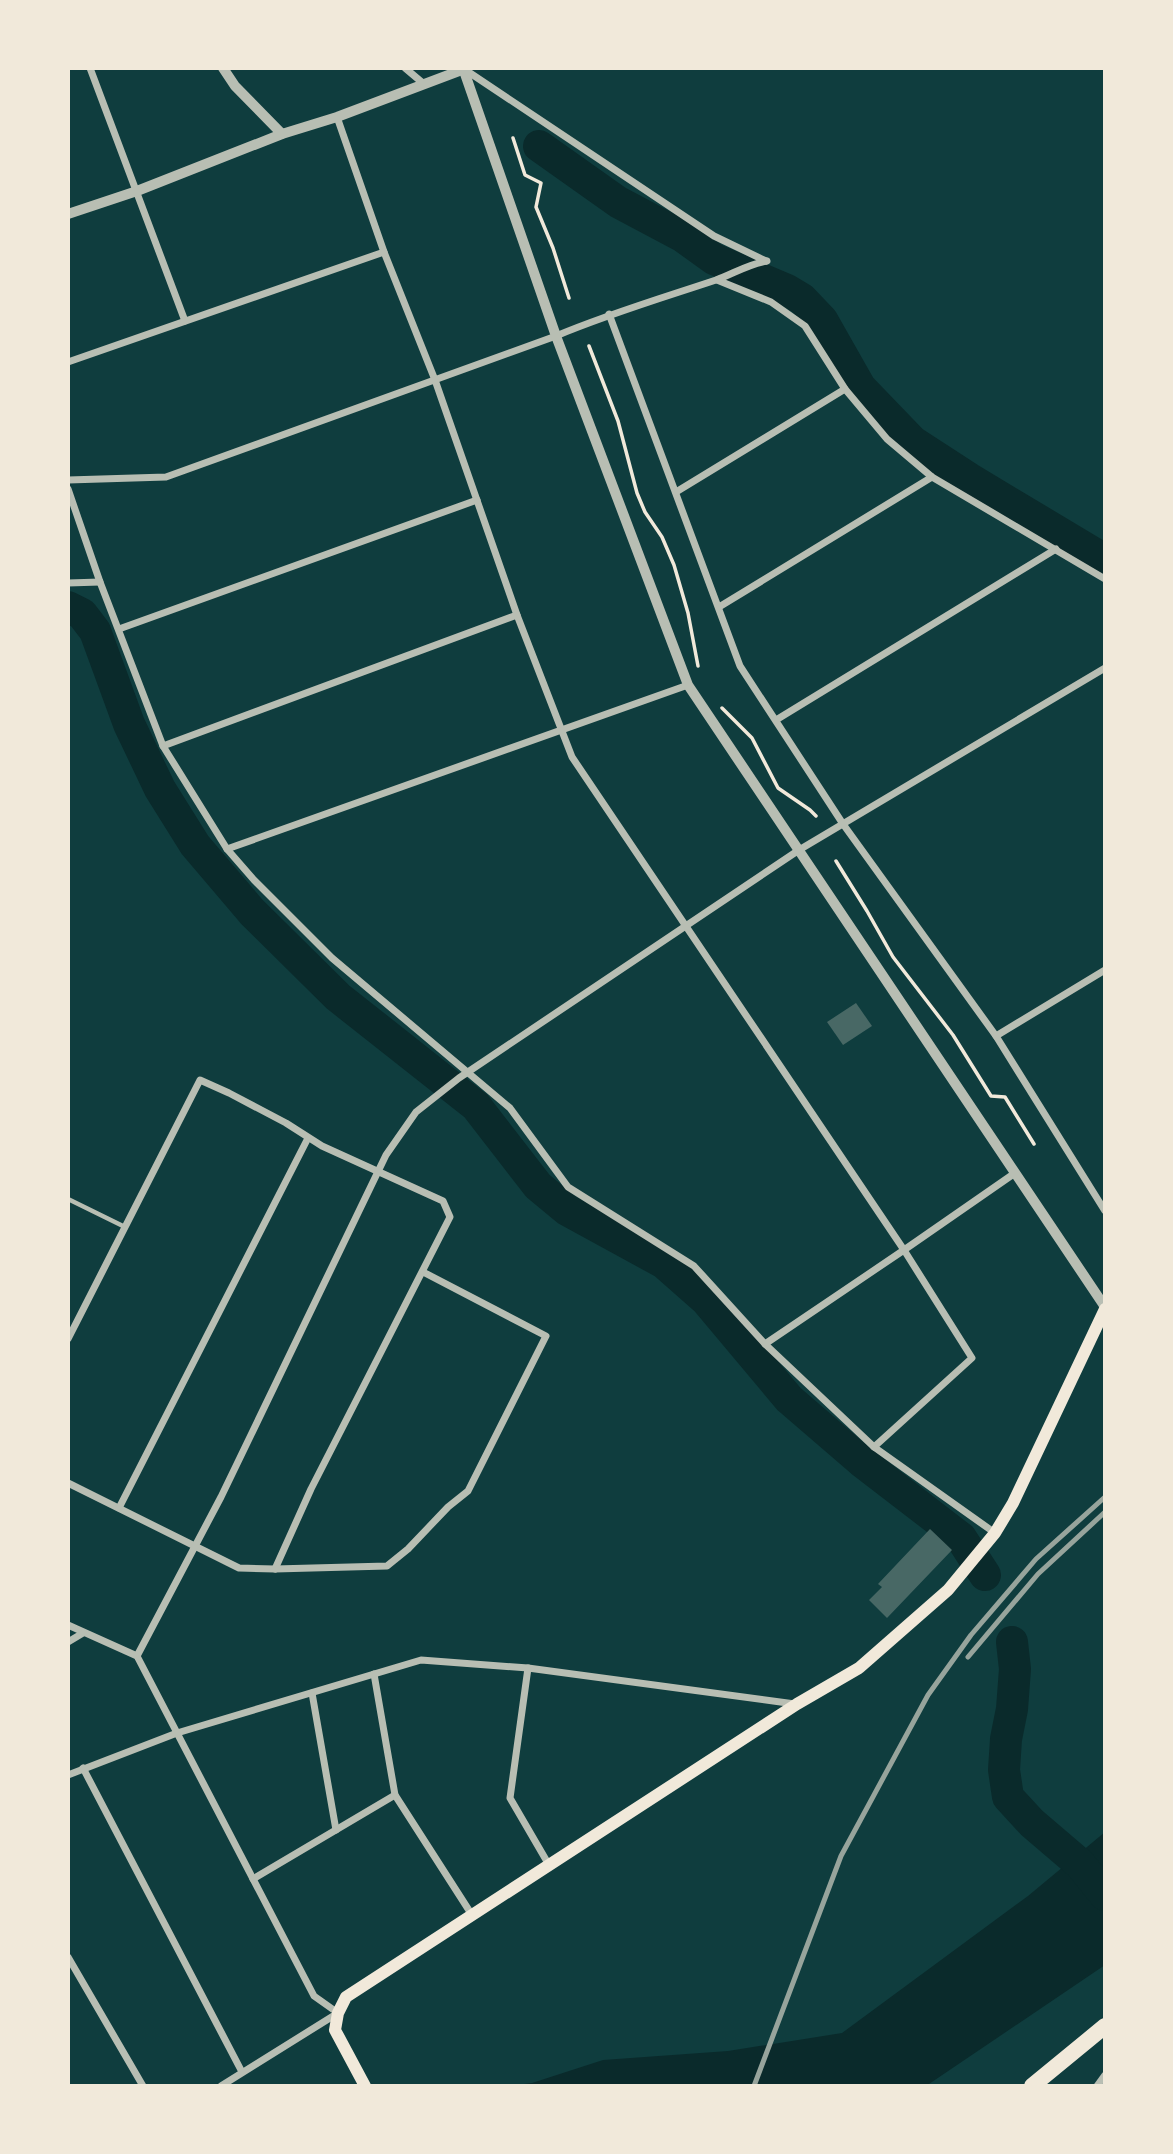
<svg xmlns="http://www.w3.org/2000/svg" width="1173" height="2154" viewBox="0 0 1173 2154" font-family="'PT Sans Narrow',sans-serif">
<rect width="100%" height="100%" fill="#0f3d3e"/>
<path fill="#0a2a2b" d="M1105,1832v133l-179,121h-416l22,-3 71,-23 125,-9 114,-18 186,-137z"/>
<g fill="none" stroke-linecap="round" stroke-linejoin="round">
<g stroke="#0a2a2b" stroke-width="32">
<path d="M539,146l79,56 64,34 32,23 73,31 15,9 20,21 38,67 53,55 57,37 135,81"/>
<path d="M68,607l14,7 13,17 34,93 31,65 35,56 57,67 86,85 138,109 62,80 29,24 97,53 42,37 83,99 72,62 100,77 24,37"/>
<path d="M1012,1642l3,27 -3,40 -6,30 -2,31 4,27 24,26 48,41 25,31"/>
</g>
</g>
<g fill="#486865">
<path d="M856,1003l16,23 -29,19 -16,-23z"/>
<path d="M930,1529l22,21 -65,68 -18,-18 13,-13 -4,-3z"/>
</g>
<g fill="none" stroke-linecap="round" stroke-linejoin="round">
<g stroke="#f1e9da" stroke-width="3.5">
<path d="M513,138l12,37 16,8 -5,24 17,41 16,50"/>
<path d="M589,346l29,75 19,72 8,19 17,25 12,28 14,48 10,53"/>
<path d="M722,708l30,30 26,50 32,22 6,6"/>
<path d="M836,861l31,50 26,46 60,78 38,61 14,1 29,47"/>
</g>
<path stroke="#b8beb3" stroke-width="4.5" d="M68,1199l57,28"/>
<g stroke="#b8beb3" stroke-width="7">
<path d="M90,68l95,253"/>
<path d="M405,68l19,16"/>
<path d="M464,69l250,167 52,25"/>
<path d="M337,117l47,135 51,128 82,235 55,142 332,493 68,108 -98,89"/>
<path d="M717,280l54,22 34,24 40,63 42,50 45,38 173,102"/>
<path d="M609,314l131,352 103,158 153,212 109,175"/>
<path d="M68,362l316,-110"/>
<path d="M68,480l98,-3 390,-141c52,-22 106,-38 160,-56 17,-6 32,-16 51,-19"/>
<path d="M68,489l32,93 63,164 64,103 27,31 78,78 178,150 58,79 126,79 71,78 109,103 121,86"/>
<path d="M676,492l169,-103"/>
<path d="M68,583l32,-1"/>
<path d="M719,607l213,-130"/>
<path d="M119,629l358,-129"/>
<path d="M776,720l280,-171"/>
<path d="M163,746l354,-131"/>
<path d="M227,849l461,-164"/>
<path d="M996,1036l109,-66"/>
<path d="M68,1339l132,-259 29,13 57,30 36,23 121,55 7,16 -139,272 -36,80"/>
<path d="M765,1344l139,-94 111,-77"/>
<path d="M68,1483l171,85 36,1 112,-3 21,-17 40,-42 20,-16 78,-155 -123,-64"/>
<path d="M119,1508l189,-370"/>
<path d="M68,1625l69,31 177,340 24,17 -117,73"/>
<path d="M68,1642l15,-9"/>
<path d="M137,1656l84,-159 165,-342 30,-43 43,-34 340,-228 306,-182"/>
<path d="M528,1668l-18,130 39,67"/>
<path d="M374,1674l21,121 77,120"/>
<path d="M312,1693l24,137"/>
<path d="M83,1768l159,304"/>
<path d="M68,1775l109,-42 244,-73 107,8 267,36"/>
<path d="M253,1879l142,-84"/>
<path d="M68,1957l75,129"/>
<path d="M1097,2086l8,-11"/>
</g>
<g stroke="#b8beb3" stroke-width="10">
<path d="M223,68l12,18 47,48"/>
<path d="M463,68l93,268 132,349 417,622"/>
<path d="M68,214l69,-23 145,-57 55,-17 130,-49"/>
</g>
<path stroke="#f1e9da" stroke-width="12" d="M365,2086l-30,-56 3,-17 8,-16 451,-293 62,-36 89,-78 47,-57 18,-30 92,-194"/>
<path stroke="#f1e9da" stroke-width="16" d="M1032,2086l73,-60"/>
<g stroke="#97a49c" stroke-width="5">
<path d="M968,1657l70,-83 67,-62"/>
<path d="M754,2086l87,-230 87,-161 43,-60 65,-76 69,-62"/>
</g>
</g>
<rect width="1173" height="2154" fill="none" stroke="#f1e9da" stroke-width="140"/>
</svg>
